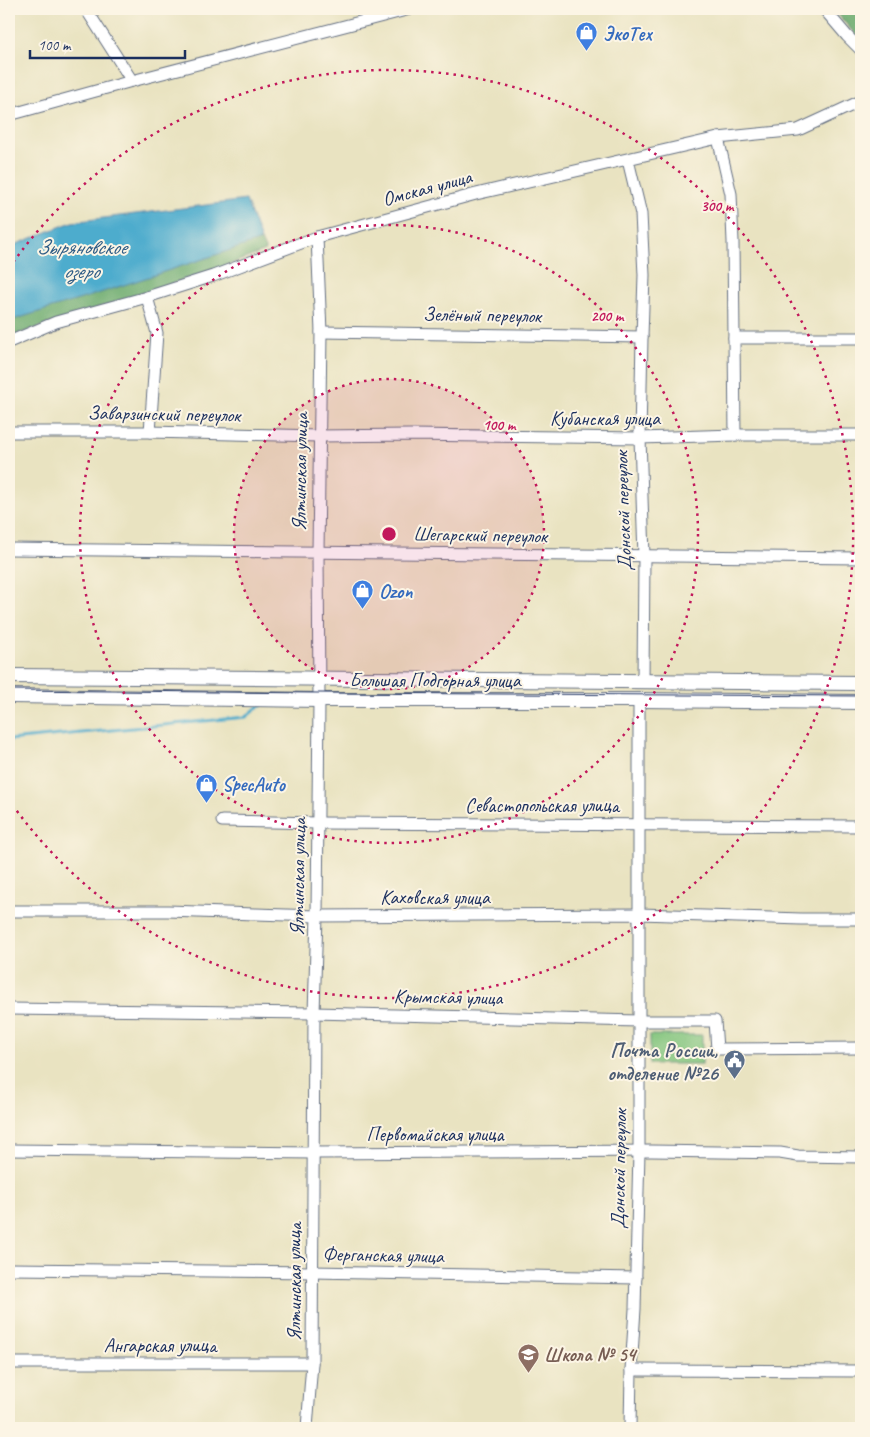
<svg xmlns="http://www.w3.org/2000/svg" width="870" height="1437" viewBox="0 0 870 1437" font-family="Caveat,sans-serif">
<rect width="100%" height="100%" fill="#fcf5e5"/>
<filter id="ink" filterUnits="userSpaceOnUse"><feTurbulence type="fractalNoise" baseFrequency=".02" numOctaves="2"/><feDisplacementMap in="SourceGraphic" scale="10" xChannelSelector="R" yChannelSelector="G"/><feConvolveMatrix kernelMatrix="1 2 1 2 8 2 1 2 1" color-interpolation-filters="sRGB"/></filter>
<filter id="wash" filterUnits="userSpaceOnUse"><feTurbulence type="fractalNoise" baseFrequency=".0096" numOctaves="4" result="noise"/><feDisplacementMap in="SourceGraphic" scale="20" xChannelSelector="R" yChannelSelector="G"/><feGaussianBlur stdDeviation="1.12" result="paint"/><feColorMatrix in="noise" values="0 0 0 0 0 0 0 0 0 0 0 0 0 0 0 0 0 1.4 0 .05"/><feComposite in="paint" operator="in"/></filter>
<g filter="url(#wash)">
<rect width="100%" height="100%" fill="#e9e3c1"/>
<rect fill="#83c57e" stroke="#4f7a6e" x="650" y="1035" width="52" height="29"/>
<g fill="#6aaa6d" stroke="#426c66">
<path d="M833,9h28v32z"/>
<path d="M261,240l5,11 -55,20 -202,66v-16l75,-23z"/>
</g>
<path fill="#4eaccd" stroke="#346e96" d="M246,200l15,40 -177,58 -75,23v-74l63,-25z"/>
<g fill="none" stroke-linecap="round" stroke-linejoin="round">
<path stroke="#4eaccd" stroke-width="3" d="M9,740l237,-23 13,-11h2"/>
</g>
</g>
<g filter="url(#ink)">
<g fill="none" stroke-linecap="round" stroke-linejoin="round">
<defs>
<g id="minor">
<path d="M86,9l46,72"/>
<path d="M824,9l23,27 14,14"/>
<path d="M9,115l123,-34 278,-72"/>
<path d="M718,138l13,56 2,48 2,193"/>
<path d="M628,160l13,54 3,61 -2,62 -2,101 4,118 -1,126"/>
<path d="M147,297l10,36 -7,99"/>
<path d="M321,332l321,5"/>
<path d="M734,338h127"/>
<path d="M9,342l47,-20 91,-25 66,-21 104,-39 159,-43 242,-56 80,-8 63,-29"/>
<path d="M9,432h141l169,4 92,-1 229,3 95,-3h126"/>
<path d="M9,549l852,9"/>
<path d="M222,821l96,2 543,3"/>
<path d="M9,911h159l149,5 322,-2 162,5h60"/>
<path d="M9,1009l305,4 325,8h76l2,28 144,-1"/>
<path d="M9,1150l305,3 337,-2 129,2 18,3 63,1"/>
<path d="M9,1269l303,3 324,6"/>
<path d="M9,1363h303"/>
<path d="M631,1370l230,1"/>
<path d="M307,1428l5,-65 2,-350 3,-97 2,-216 -1,-148 3,-220 -4,-95"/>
<path d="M630,1428l1,-58 4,-61 4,-157v-452"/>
</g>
<g id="major">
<path d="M9,676l852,7"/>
<path d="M9,696l310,4h320l222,2"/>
</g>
</defs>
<use href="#minor" stroke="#636e81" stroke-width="13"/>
<use href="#major" stroke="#636e81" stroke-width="16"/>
<use href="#minor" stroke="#fff" stroke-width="11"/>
<use href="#major" stroke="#fff" stroke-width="14"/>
<path stroke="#1b2f5e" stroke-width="1" d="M9,690l310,3 542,3"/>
</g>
</g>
<circle cx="389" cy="534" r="155" fill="#c2185b" fill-opacity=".12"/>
<g fill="none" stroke="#c2185b" stroke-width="2.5" stroke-dasharray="2.5 5">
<circle cx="389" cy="534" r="155"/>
<circle cx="389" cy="534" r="309"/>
<path d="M9 268A464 464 0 1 1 9 800"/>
</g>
<defs>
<symbol id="shop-pin" viewBox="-11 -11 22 30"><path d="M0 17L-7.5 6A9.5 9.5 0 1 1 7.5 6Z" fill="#3f7fe0" stroke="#fcf5e5"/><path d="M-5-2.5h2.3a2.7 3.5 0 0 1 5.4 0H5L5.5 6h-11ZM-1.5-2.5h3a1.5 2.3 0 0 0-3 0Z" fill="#fff"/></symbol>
<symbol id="civic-pin" viewBox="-11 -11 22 30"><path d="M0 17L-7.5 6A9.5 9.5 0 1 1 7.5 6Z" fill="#5c6f8a" stroke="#fcf5e5"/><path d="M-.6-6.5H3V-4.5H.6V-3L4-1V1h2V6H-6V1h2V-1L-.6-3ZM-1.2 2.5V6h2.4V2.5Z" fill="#fff"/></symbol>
<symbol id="school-pin" viewBox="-11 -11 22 30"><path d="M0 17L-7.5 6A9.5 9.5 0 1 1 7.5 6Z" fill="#8d6e63" stroke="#fcf5e5"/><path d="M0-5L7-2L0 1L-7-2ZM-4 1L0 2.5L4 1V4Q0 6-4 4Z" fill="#fff"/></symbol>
</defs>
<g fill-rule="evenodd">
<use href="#shop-pin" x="574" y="20" width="25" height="34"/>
<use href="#shop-pin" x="350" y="578" width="25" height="34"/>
<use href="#shop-pin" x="194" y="772" width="25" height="34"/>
<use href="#civic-pin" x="722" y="1048" width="25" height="34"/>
<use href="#school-pin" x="516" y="1342" width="25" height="34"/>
</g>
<g text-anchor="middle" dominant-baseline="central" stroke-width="4" stroke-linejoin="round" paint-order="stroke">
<g font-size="20" font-weight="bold" fill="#366cbe" stroke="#fcf5e5" text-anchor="start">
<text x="603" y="33">ЭкоТех</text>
<text x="379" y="591">Ozon</text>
<text x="222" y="784">SpecAuto</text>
</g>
<g font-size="20" fill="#1b2f5e" stroke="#fcf5e5">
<text transform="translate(427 188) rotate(-15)">Омская улица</text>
<text transform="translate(482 315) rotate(1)">Зелёный переулок</text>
<text transform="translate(164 414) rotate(1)">Заварзинский переулок</text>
<text x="605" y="418">Кубанская улица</text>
<text transform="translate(300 472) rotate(-89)">Ялтинская улица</text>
<text transform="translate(623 511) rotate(-92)">Донской переулок</text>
<text transform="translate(480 535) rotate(1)">Шегарский переулок</text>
<text x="435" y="680">Большая Подгорная улица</text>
<text x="542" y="805">Севастопольская улица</text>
<text transform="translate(298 877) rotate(-89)">Ялтинская улица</text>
<text x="435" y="897">Каховская улица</text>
<text transform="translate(448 997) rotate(1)">Крымская улица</text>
<text x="435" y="1134">Первомайская улица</text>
<text transform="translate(619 1169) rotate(-89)">Донской переулок</text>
<text transform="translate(383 1255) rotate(1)">Ферганская улица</text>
<text transform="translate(294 1282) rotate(-90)">Ялтинская улица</text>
<text x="160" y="1345">Ангарская улица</text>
</g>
<g font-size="20" font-weight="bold" fill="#4e5e75" stroke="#fcf5e5" text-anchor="end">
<text x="718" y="1050">Почта России,<tspan x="718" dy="23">отделение №26</tspan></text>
</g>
<g font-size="20" font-weight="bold" fill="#785e54" stroke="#fcf5e5" text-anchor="start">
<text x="544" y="1354">Школа № 54</text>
</g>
<g font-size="21" font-style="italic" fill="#2d5b85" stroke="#fcf5e5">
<text x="81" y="247">Зыряновское<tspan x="81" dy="24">озеро</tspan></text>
</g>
</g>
<circle cx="389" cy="534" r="8" fill="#c2185b" stroke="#fcf5e5" stroke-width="2.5"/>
<g font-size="15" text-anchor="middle" font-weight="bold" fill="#c2185b" stroke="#fcf5e5" stroke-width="4" stroke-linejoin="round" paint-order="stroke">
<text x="717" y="211">300 m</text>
<text x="607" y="321">200 m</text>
<text x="499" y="430">100 m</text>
</g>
<rect width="870" height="1437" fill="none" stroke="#fcf5e5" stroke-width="30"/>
<path d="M30 50v8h155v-8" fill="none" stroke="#1b2f5e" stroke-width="2.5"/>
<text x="38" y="50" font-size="15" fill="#1b2f5e" stroke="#fcf5e5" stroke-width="4" paint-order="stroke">100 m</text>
</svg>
